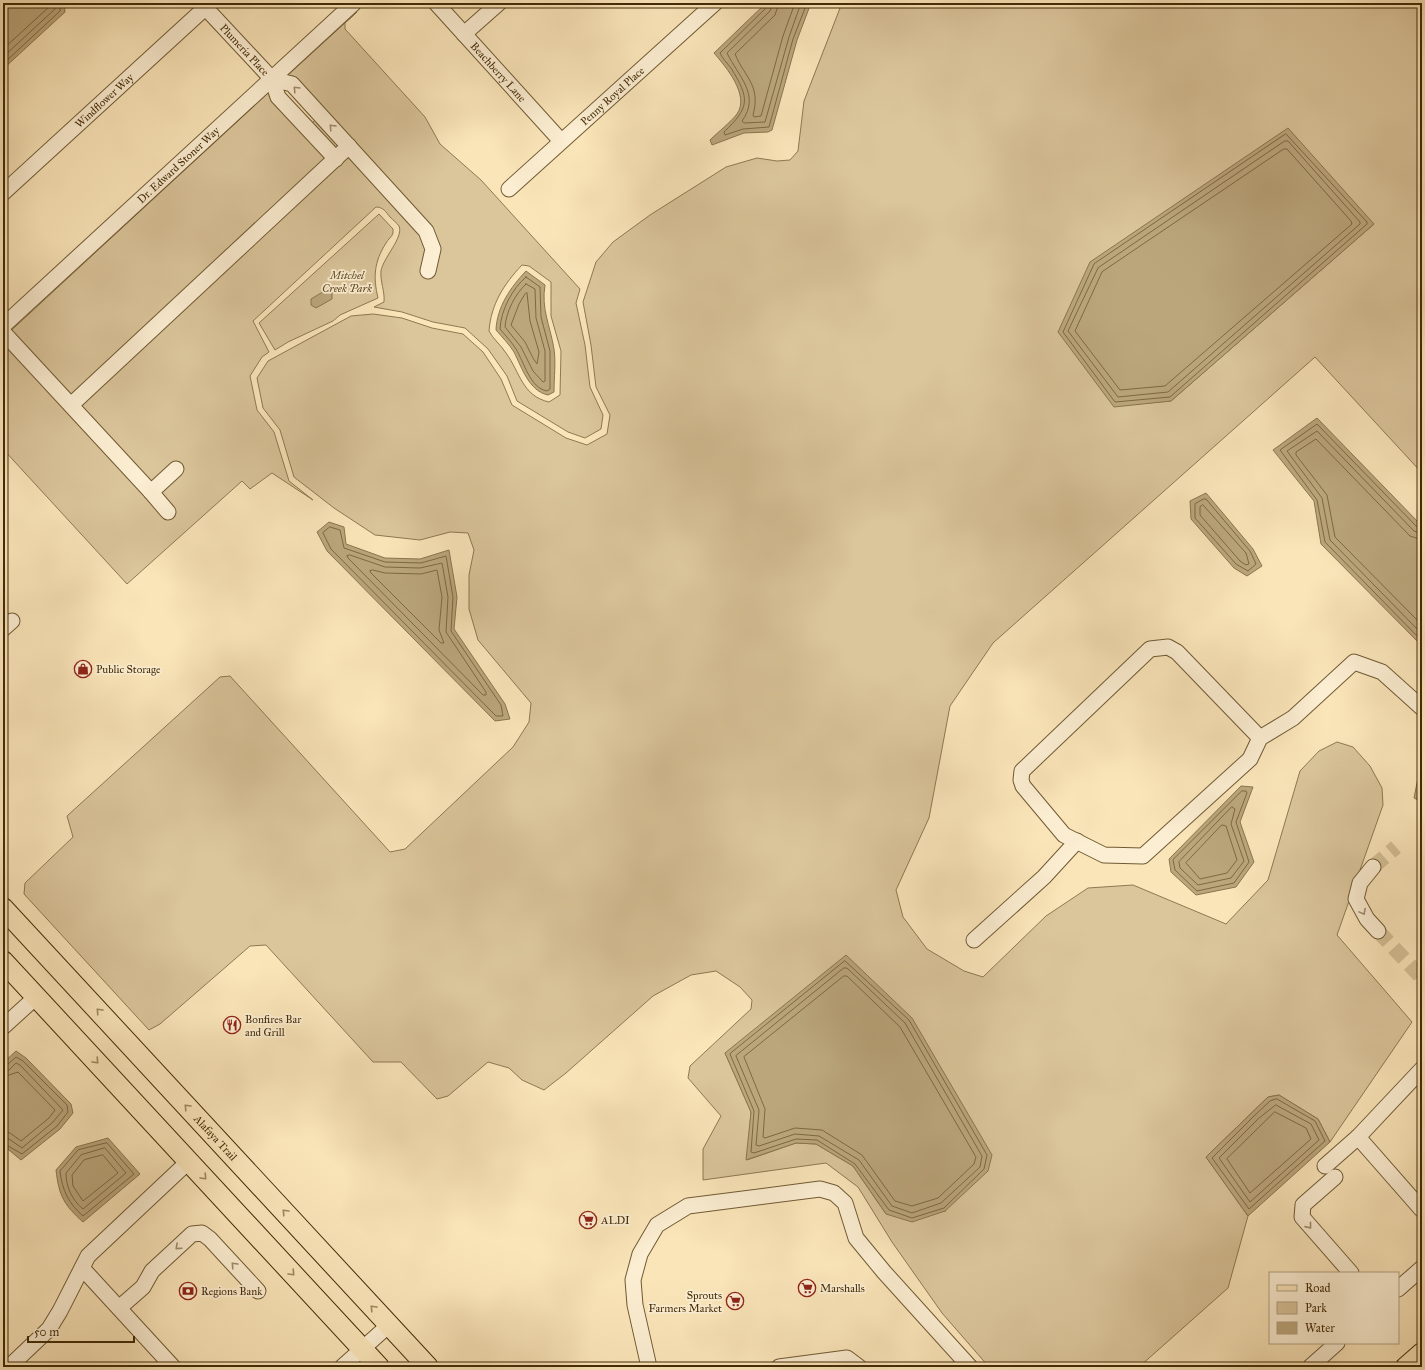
<svg xmlns="http://www.w3.org/2000/svg" width="1425" height="1370" viewBox="0 0 1425 1370" font-family="'IM FELL Great Primer',serif">
<rect width="100%" height="100%" fill="#fae5b9"/>
<filter id="stains"><feTurbulence type="fractalNoise" baseFrequency=".005" numOctaves="4"/><feColorMatrix values="0 0 0 0 .2 0 0 0 0 .09 0 0 0 0 .02 0 0 0 .5 -.17"/></filter>
<radialGradient id="worn" r=".72"><stop offset=".6" stop-color="#630" stop-opacity="0"/><stop offset="1" stop-color="#630" stop-opacity=".3"/></radialGradient>
<g fill="#dbc59b" stroke="#8e7850" fill-rule="evenodd">
<path d="M842,3h580v470l-107,-116 -322,286 -43,63 -21,112 -33,72 7,27 24,32 37,22 19,6 63,-61 42,-28 45,-3 93,39 42,-44 32,-109 19,-20 18,-9 16,5 17,19 12,22 1,17 -46,130 75,87 -82,120 -12,-23 -39,-24 -11,2 -62,60 42,59 -20,72 -89,79h-150l-47,-54 -50,-71 -34,-55 -32,-24 -123,17v-31l18,-33 -33,-38 2,-12 61,-57 1,-9 -12,-13 -24,-16 -25,4 -38,21 -87,77 -22,17 -22,-10 -13,-12 -21,-6 -40,34 -11,3 -36,-37h-28l-107,-117 -16,1 -90,78 -11,6 -125,-136 1,-11 48,-46 -6,-21 153,-139 10,-1 160,176 15,-3 108,-102 16,-25 2,-19 -53,-63 -9,-31v-34l5,-25 -6,-17 -18,-1 -30,8 -45,-5 -41,-27 -40,-31 -14,-47 -17,-22 -6,-30 11,-17 83,-45 22,-2 29,4 30,10 31,6 20,18 18,27 11,26 54,33 21,7 20,-11 3,-19 -14,-28 -5,-42 -8,-43 13,-40 17,-20 37,-27 76,-48 31,-9 20,3 13,-1 8,-9 6,-50zM1374,224l-203,177 -57,5zM725,1053l221,158 -60,3 -33,-48 -37,-22 -20,-1 -49,17 4,-48z"/>
<path d="M357,12l-12,11v6l80,88 15,27 41,36 99,109 -4,14 9,42 5,42 13,28 -2,14 -16,9 -17,-6 -51,-31 -10,-25 -19,-27 -23,-21 -32,-6 -31,-10 -28,-5 10,-5c1,-11 -4,-20 -3,-31 2,-13 23,-34 18,-45 -2,-3 -6,-6 -9,-9 -4,-5 -7,-10 -14,-10l-123,114 16,31 -7,5 -12,19 7,34 17,22 15,49 24,19 -41,-27 -22,16 -8,-8 -115,103 -124,-135v-111l266,-246 33,40 24,-22 -29,-31 -9,-4zM522,265l7,1 22,16v34l10,35 -1,44 -11,7c-27,-6 -29,-30 -43,-49 -5,-8 -13,-14 -17,-22 2,-27 15,-47 33,-66z"/>
<path d="M379,214l14,15v4c-1,4 -5,6 -7,10 -12,19 -13,34 -8,55l-38,17 -7,6 -45,21 -13,8 -16,-27z"/>
</g>
<g fill="#bba67c" stroke="#8b754d">
<path d="M3,3h61l1,9 -62,57z"/>
<path d="M766,3h45l-14,37 -25,90 -4,2 -24,1 -32,12 -2,-5c8,-8 20,-17 27,-26 13,-19 -11,-47 -23,-61z"/>
<path d="M1288,128l86,96 -203,177 -57,6 -56,-75 32,-70z"/>
<path d="M526,271l19,14c-4,24 5,40 9,64 2,13 0,29 0,43l-6,3c-19,-4 -26,-27 -34,-43 -5,-8 -12,-15 -18,-22 1,-23 14,-42 30,-59z"/>
<path d="M326,290l6,2v7l-16,9 -5,-3v-6z"/>
<path d="M1317,418l105,108v120l-101,-102 -7,-43 -41,-51z"/>
<path d="M1206,493l47,56 9,17 -15,10 -13,-8 -43,-49 -1,-18z"/>
<path d="M329,522l15,5 2,17 39,14 35,1 29,-9 8,47 -3,32 51,75 5,15 -15,2 -168,-170 -10,-19z"/>
<path d="M1422,774v28l-8,-4 4,-20z"/>
<path d="M1241,786l12,1 -13,35 14,40 -18,25 -40,8 -25,-23 -2,-13z"/>
<path d="M846,955l66,63 80,137 -4,16 -43,40 -33,11 -26,-8 -33,-48 -37,-22 -20,-1 -50,17 5,-48 -26,-59z"/>
<path d="M16,1051l10,7 45,46 2,9 -13,16 -39,31 -18,-15v-82z"/>
<path d="M1279,1095l39,24 12,23 -82,74 -42,-59 62,-60z"/>
<path d="M108,1138l32,36 -57,48c-19,-17 -24,-26 -27,-52l20,-23z"/>
</g>
<g fill="none" stroke-linecap="round" stroke-linejoin="round">
<g stroke="#7e6841" stroke-width="1">
<path d="M768,3l-1,4 -47,46c2,5 7,10 11,15 19,31 19,39 -7,64l1,3 18,-6 26,-2 24,-88 14,-36"/>
<path d="M773,3l-3,8 -43,42c11,23 34,42 15,68l2,2 21,-1 24,-85 12,-34"/>
<path d="M779,3l-4,12 -40,39c10,24 26,31 18,61l1,2 7,-1 22,-80 12,-33"/>
<path d="M3,49l46,-42v-4"/>
<path d="M3,57l52,-48v-6"/>
<path d="M3,64l57,-53v-8"/>
<path d="M1286,134l81,88v2l-197,173 -55,5 -52,-70 31,-68z"/>
<path d="M1285,141h3l72,81v2l-192,168 -50,5 -50,-66 30,-63z"/>
<path d="M1284,149h3l64,72 1,3 -187,162 -45,4 -45,-59 27,-59z"/>
<path d="M526,277l14,10 1,30 9,34v38l-3,2c-17,-3 -23,-29 -31,-42 -5,-8 -11,-14 -16,-20 1,-19 12,-40 26,-52z"/>
<path d="M526,284l9,5 1,29 9,33v30l-2,1 -10,-11 -12,-24 -16,-20c1,-15 10,-33 21,-43z"/>
<path d="M527,293l3,28 9,31 -2,12 -4,-6 -8,-16 -14,-17 8,-21 6,-10z"/>
<path d="M1204,499h2l44,52 6,13 -8,7 -12,-7 -41,-46v-14z"/>
<path d="M1203,505l43,48 3,11 -3,1 -6,-4 -40,-46v-8z"/>
<path d="M330,527l10,3 4,18 41,14 36,1 25,-7 7,41 -2,34 50,74 2,11h-7l-165,-167 -8,-16z"/>
<path d="M1422,529l-5,-2 -100,-103 -37,26 37,50 8,42 97,99"/>
<path d="M1422,534l-8,-3 -97,-100 -30,20 35,47 8,42 92,94"/>
<path d="M1422,540l-12,-4 -94,-97 -20,13v3l31,40 8,42 87,88"/>
<path d="M350,555l35,12 35,1 22,-5 6,34 -2,35 40,60v3h-3l-135,-137 -1,-2z"/>
<path d="M373,570l12,3 36,1 16,-4 5,27 -3,33 5,13h-3l-70,-70 -1,-2z"/>
<path d="M1242,791h4l1,2 -11,29 13,40 -15,21 -37,8 -22,-21 -2,-10z"/>
<path d="M1232,807l3,2 -4,15 13,37 -13,17 -33,7 -18,-17 -1,-6z"/>
<path d="M1222,825l4,1 11,34 -10,13 -27,6 -14,-16z"/>
<path d="M845,961l64,59 78,135 -3,14 -40,39 -32,10 -23,-8 -34,-46 -38,-24 -21,-1 -42,14 -3,-1 3,-41 -24,-57z"/>
<path d="M844,968h3l58,55 77,133 -2,11 -39,36 -29,10 -20,-7 -33,-46 -40,-24 -24,-2 -36,12 -3,-1 3,-35 -23,-54z"/>
<path d="M844,976h3l53,51 76,130 -2,7 -36,34 -26,8 -17,-5 -33,-46 -40,-25 -27,-2 -30,10 -2,-1 2,-28 -21,-52z"/>
<path d="M3,1066l4,-1 9,-8 7,4 44,44 1,7 -11,14 -35,28 -19,-11"/>
<path d="M3,1071l6,-1 7,-7 4,2 43,45 -10,12 -31,26 -13,-9 -6,-1"/>
<path d="M3,1077l15,-5 37,38 -6,8 -28,23 -11,-8 -7,-1"/>
<path d="M1277,1099l38,22 10,20 -76,68 -37,-51 42,-42 16,-15z"/>
<path d="M1276,1105l35,19 8,16 -69,62 -31,-44 39,-39z"/>
<path d="M1275,1112l31,16 5,11 -61,54 -23,-34z"/>
<path d="M107,1143l27,31 -51,42c-14,-12 -21,-26 -23,-45l18,-21z"/>
<path d="M105,1148l21,25 -43,36c-11,-9 -17,-22 -17,-36l15,-18z"/>
<path d="M103,1155l15,18 -35,28 -10,-15 -1,-11 12,-15z"/>
</g>
<g stroke="#d5c095" stroke-width="15" stroke-dasharray="15 8" stroke-linecap="butt">
<path d="M1373,867l23,-20"/>
<path d="M1378,931l44,47"/>
</g>
<defs>
<g id="minor">
<path id="s1" d="M201,3l71,76 6,18 58,62"/>
<path id="s2" d="M436,3l125,138"/>
<path d="M464,34l35,-31"/>
<path d="M272,79l20,5 134,147 7,18 -5,22"/>
<path id="s3" d="M509,189l206,-186"/>
<path id="s4" d="M3,193l202,-185"/>
<path id="s5" d="M3,326l351,-323"/>
<path d="M3,332l148,160 25,-23"/>
<path d="M71,405l278,-259"/>
<path d="M151,492l17,20"/>
<path d="M3,629l9,-8"/>
<path d="M1260,738l-83,-86 -9,-5 -18,2 -128,122 -1,9 2,6 41,49 40,20 39,1 107,-97 10,-21 33,-20 61,-56 28,10 40,36"/>
<path d="M1373,867l-13,16 -4,16 11,20 11,12"/>
<path d="M974,940l70,-63 33,-36"/>
<path d="M3,1027l33,-30"/>
<path d="M1422,1069l-64,68 64,73"/>
<path d="M1325,1166l33,-29"/>
<path d="M1335,1177l-32,28 -1,12 49,56"/>
<path d="M82,1268l91,99"/>
<path d="M1398,1289l24,-21"/>
<path d="M119,1308l24,-21 9,-16 40,-37 10,-1 8,6 48,52"/>
<path d="M9,1367l40,-38 11,-18 28,-55 101,-95"/>
<path d="M342,1367l47,-42"/>
<path d="M649,1367l-14,-62 -2,-25 7,-26 17,-29 31,-19 132,-17 14,4 11,10 11,35 28,34 86,95"/>
<path d="M779,1367l68,-9 12,9"/>
<path d="M1310,1367l27,-24"/>
</g>
<g id="major">
<path id="s6" d="M3,908l425,459"/>
<path d="M3,961l376,406"/>
<path d="M1406,1367l16,-14"/>
</g>
</defs>
<use href="#minor" stroke="#705a33" stroke-width="17"/>
<use href="#major" stroke="#422b06" stroke-width="22"/>
<use href="#minor" stroke="#fceed2" stroke-width="15"/>
<use href="#major" stroke="#fae5b9" stroke-width="20"/>
</g>
<defs><path id="oneway-chevron" d="M-2-3.5L2.5 0L-2 3.5" fill="none" stroke-width="1.6" stroke-linecap="round" stroke-linejoin="round"/></defs>
<g stroke="#9f8c6c">
<use href="#oneway-chevron" transform="translate(296 89) rotate(-134)"/>
<use href="#oneway-chevron" transform="translate(332 127) rotate(-133)"/>
<use href="#oneway-chevron" transform="translate(1363 912) rotate(62)"/>
<use href="#oneway-chevron" transform="translate(1309 1226) rotate(51)"/>
<use href="#oneway-chevron" transform="translate(178 1247) rotate(138)"/>
<use href="#oneway-chevron" transform="translate(234 1265) rotate(-133)"/>
</g>
<g stroke="#9e8860">
<use href="#oneway-chevron" transform="translate(99 1011) rotate(-133)"/>
<use href="#oneway-chevron" transform="translate(96 1061) rotate(47)"/>
<use href="#oneway-chevron" transform="translate(187 1107) rotate(-133)"/>
<use href="#oneway-chevron" transform="translate(204 1177) rotate(47)"/>
<use href="#oneway-chevron" transform="translate(285 1212) rotate(-133)"/>
<use href="#oneway-chevron" transform="translate(292 1273) rotate(47)"/>
<use href="#oneway-chevron" transform="translate(373 1308) rotate(-133)"/>
</g>
<defs>
<symbol id="shop-ring" viewBox="-11 -11 22 22"><circle r="9.5" fill="#fceed2" stroke="#8f2418" stroke-width="1.5"/><path d="M-5-2.5h2.3a2.7 3.5 0 0 1 5.4 0H5L5.5 6h-11ZM-1.5-2.5h3a1.5 2.3 0 0 0-3 0Z" fill="#8f2418"/></symbol>
<symbol id="restaurant-ring" viewBox="-11 -11 22 22"><circle r="9.5" fill="#fceed2" stroke="#8f2418" stroke-width="1.5"/><path d="M-5-6h1v4h1v-4h1v4h1v-4h1v5L-1.5 .5V6h-2V.5L-5-1ZM5-6V6H3V1.5H1.5Q1.5-4 5-6Z" fill="#8f2418"/></symbol>
<symbol id="supermarket-ring" viewBox="-11 -11 22 22"><circle r="9.5" fill="#fceed2" stroke="#8f2418" stroke-width="1.5"/><path d="M-6-5.5h2.5l.6 2H6L4.5 2H-2.5L-4.4-4H-6ZM-1.5 3.2a1.3 1.3 0 1 0 .1 0ZM3 3.2a1.3 1.3 0 1 0 .1 0Z" fill="#8f2418"/></symbol>
<symbol id="bank-ring" viewBox="-11 -11 22 22"><circle r="9.5" fill="#fceed2" stroke="#8f2418" stroke-width="1.5"/><path d="M-6-4H6V4H-6ZM0-2.3a2.3 2.3 0 1 0 0 4.6a2.3 2.3 0 1 0 0-4.6Z" fill="#8f2418"/></symbol>
</defs>
<g fill-rule="evenodd">
<use href="#shop-ring" x="73" y="659" width="20" height="20"/>
<use href="#restaurant-ring" x="222" y="1015" width="20" height="20"/>
<use href="#supermarket-ring" x="578" y="1210" width="20" height="20"/>
<use href="#supermarket-ring" x="797" y="1278" width="20" height="20"/>
<use href="#bank-ring" x="178" y="1281" width="20" height="20"/>
<use href="#supermarket-ring" x="725" y="1291" width="20" height="20"/>
</g>
<g text-anchor="middle" dominant-baseline="central" stroke-width="3.5" stroke-linejoin="round" paint-order="stroke">
<g font-size="11" fill="#422b06" stroke="#fceed2">
<text stroke="none"><textPath href="#s1" startOffset="64">Plumeria Place</textPath></text>
<text stroke="none"><textPath href="#s2" startOffset="93">Beachberry Lane</textPath></text>
<text stroke="none"><textPath href="#s3" startOffset="139">Penny Royal Place</textPath></text>
<text stroke="none"><textPath href="#s4" startOffset="137">Windflower Way</textPath></text>
<text stroke="none"><textPath href="#s5" startOffset="238">Dr. Edward Stoner Way</textPath></text>
<text stroke="none"><textPath href="#s6" startOffset="313">Alafaya Trail</textPath></text>
</g>
<g font-size="11" font-style="italic" fill="#614a24" stroke="#fceed2">
<text x="347" y="275">Mitchel<tspan x="347" dy="13">Creek Park</tspan></text>
</g>
<g font-size="11" fill="#422b06" stroke="#fceed2" text-anchor="start">
<text x="96" y="669">Public Storage</text>
<text x="245" y="1019">Bonfires Bar<tspan x="245" dy="13">and Grill</tspan></text>
<text x="601" y="1220">ALDI</text>
<text x="820" y="1288">Marshalls</text>
<text x="201" y="1291">Regions Bank</text>
<text x="722" y="1295" text-anchor="end">Sprouts<tspan x="722" dy="13">Farmers Market</tspan></text>
</g>
</g>
<rect width="1425" height="1370" fill="none" stroke="#fae5b9" stroke-width="16"/>
<rect x="4" y="4" width="1417" height="1362" fill="none" stroke="#422b06" stroke-width="2"/>
<rect x="8" y="8" width="1409" height="1354" fill="none" stroke="#422b06"/>
<rect x="1269" y="1272" width="130" height="72" fill="#fceed2" stroke="#b2a080"/>
<rect x="1277" y="1285" width="20" height="6" fill="#fae5b9" stroke="#b2a080"/>
<text x="1305" y="1292" font-size="12" fill="#422b06">Road</text>
<rect x="1277" y="1302" width="20" height="12" fill="#dbc59b" stroke="#b2a080"/>
<text x="1305" y="1312" font-size="12" fill="#422b06">Park</text>
<rect x="1277" y="1322" width="20" height="12" fill="#bba67c" stroke="#b2a080"/>
<text x="1305" y="1332" font-size="12" fill="#422b06">Water</text>
<path d="M28 1336v6h106v-6" fill="none" stroke="#422b06" stroke-width="2"/>
<text x="34" y="1336" font-size="12" fill="#422b06" stroke="#fceed2" stroke-width="3" paint-order="stroke">50 m</text>
<rect width="100%" height="100%" filter="url(#stains)"/>
<rect width="100%" height="100%" fill="url(#worn)"/>
</svg>
